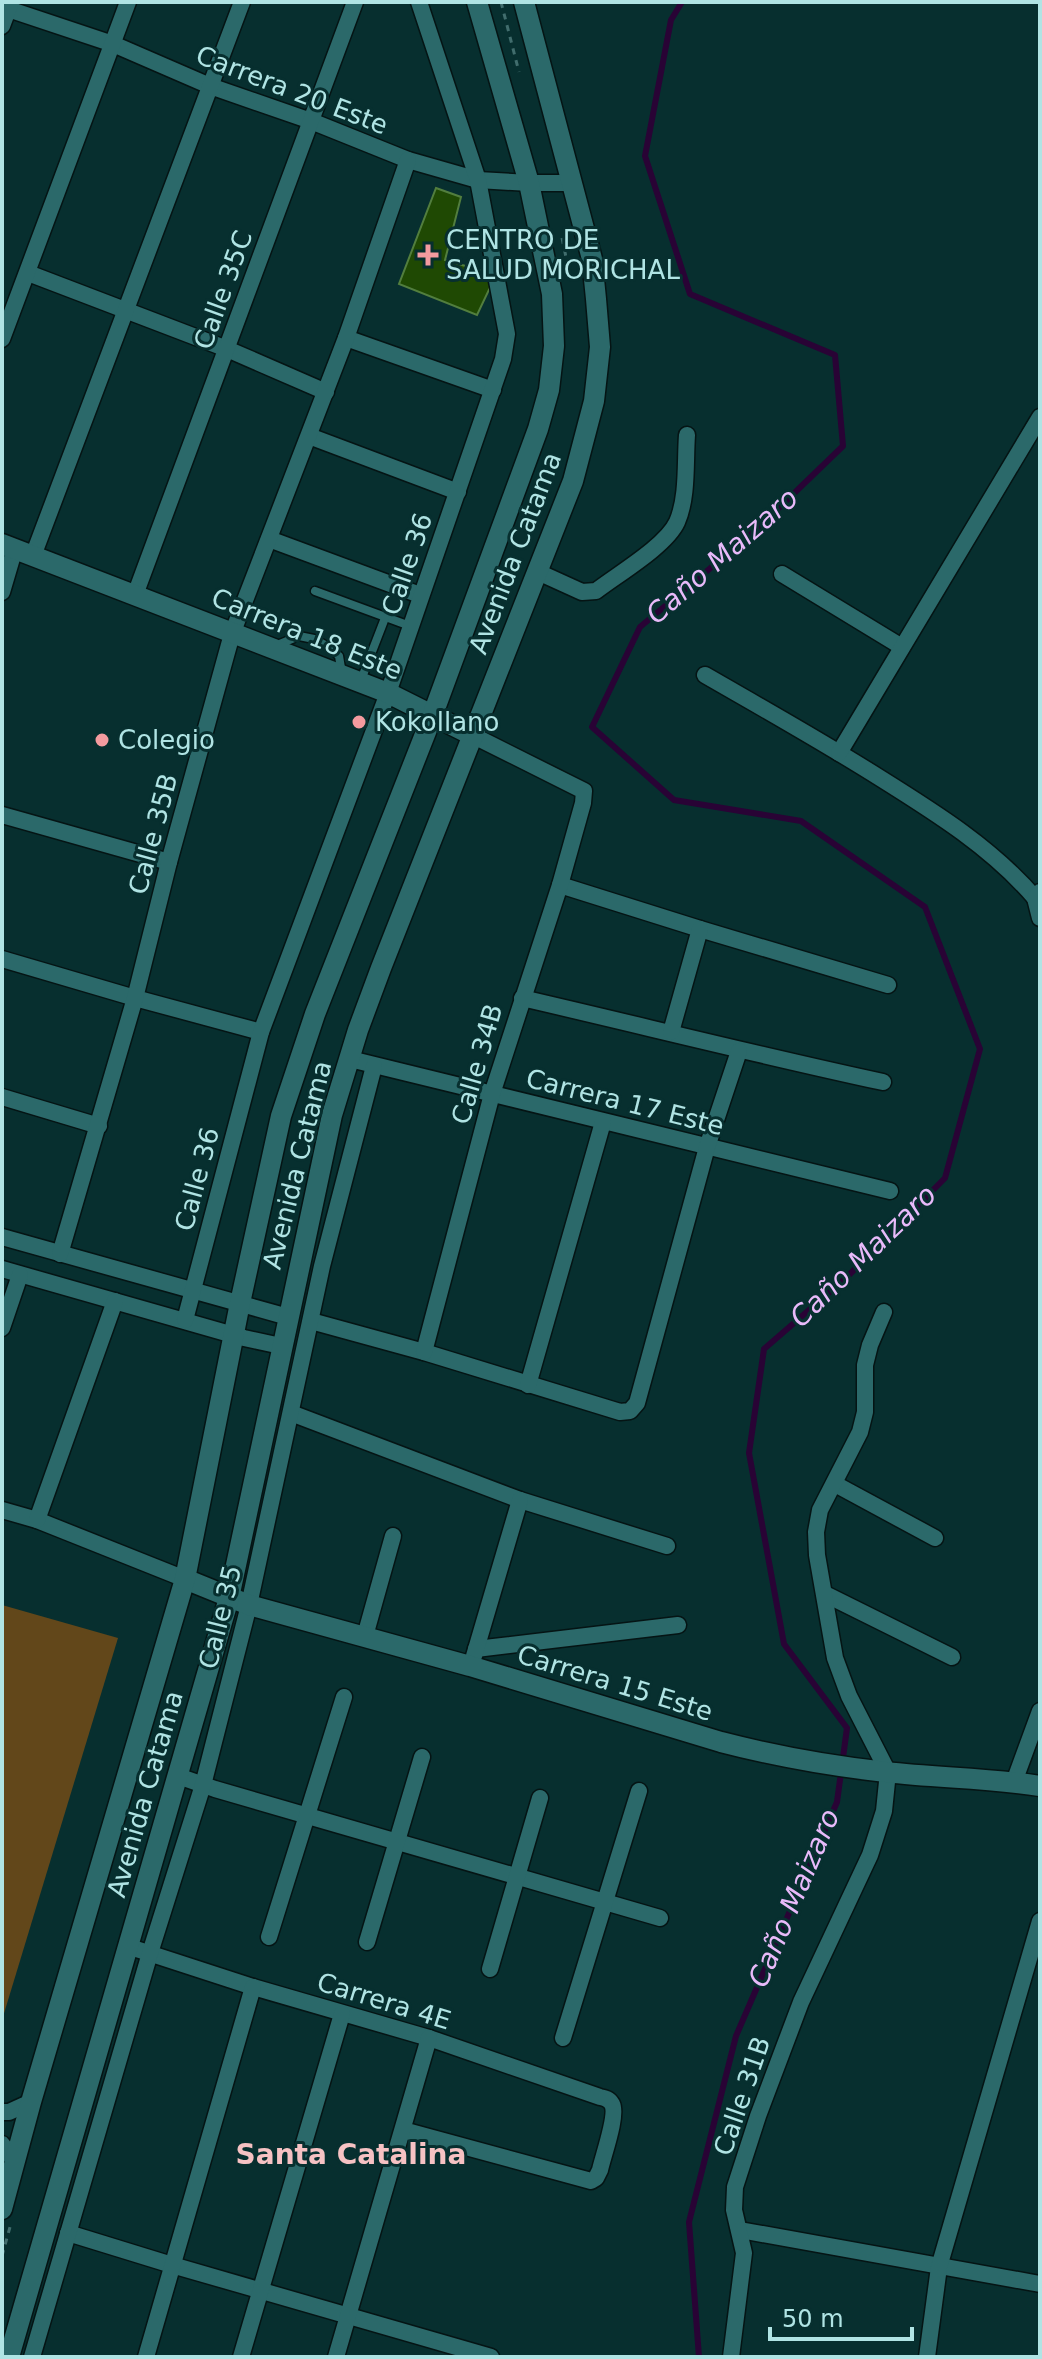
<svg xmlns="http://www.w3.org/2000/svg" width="1042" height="2359" viewBox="0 0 1042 2359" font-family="'DejaVu Sans',sans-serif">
<rect width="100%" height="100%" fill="#072f2f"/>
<path fill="#62471a" d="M2,1605l116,33 -116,382z"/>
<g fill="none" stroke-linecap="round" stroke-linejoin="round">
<path stroke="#290335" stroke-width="6" d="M682,2l-11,18 -26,136 45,138 145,61 8,91 -87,84 -116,97 -48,100 82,73 127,21 124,86 55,142 -35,129 -99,100 -82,71 -15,104 35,191 63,84 -10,74 -101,234 -47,186 10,135"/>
</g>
<path fill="#1f4903" stroke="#527e3e" stroke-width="2" d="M436,188l25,9 -16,63 51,15 -19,40 -78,-31z"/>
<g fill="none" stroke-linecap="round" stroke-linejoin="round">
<defs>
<g id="service">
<path d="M315,591l95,35"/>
<path d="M275,646l24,-10 15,3 15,8 10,9 3,18"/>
<path d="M361,680l24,-62"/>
</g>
<g id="minor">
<path d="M2,7l111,37 97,42 101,35 97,39 70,20 51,3h43"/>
<path d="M2,26l9,-24"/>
<path d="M28,273l199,76 99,43"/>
<path d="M346,338l147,52"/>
<path d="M2,339l126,-337"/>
<path d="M309,436l149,56"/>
<path d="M269,539l151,56"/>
<path d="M33,556l209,-554"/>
<path d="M538,572l44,20 14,-1c22,-17 70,-45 81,-69 11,-25 8,-60 10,-87"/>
<path d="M782,574l120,73"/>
<path d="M2,592l13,-44"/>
<path d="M135,595l220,-593"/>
<path d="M705,675c59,34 118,67 175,103 56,35 112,70 155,120"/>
<path d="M839,753l201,-336"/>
<path d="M2,815l167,47"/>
<path d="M560,885l140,44 188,56"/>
<path d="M1040,892l-5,6 5,20"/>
<path d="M2,959l133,39 126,34"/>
<path d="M522,998c121,28 240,58 361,84"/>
<path d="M671,1032l29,-103"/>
<path d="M350,1059l540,132"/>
<path d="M2,1097l97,29"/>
<path d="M2,1237l286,80"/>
<path d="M60,1254l75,-256 34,-136 63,-228 114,-296 62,-178"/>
<path d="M2,1269l242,69 37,8"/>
<path d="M185,1320l76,-288 127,-339 115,-334 4,-25 -29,-154 -59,-178"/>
<path d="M311,1321l113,31 196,60 10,-1 7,-8 70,-256 32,-96"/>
<path d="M2,1328l18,-53"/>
<path d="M424,1352l68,-258 68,-209 23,-82 1,-12 -110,-55"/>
<path d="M528,1385l75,-263"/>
<path d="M291,1413l229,87 147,46"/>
<path d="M835,1484l100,54"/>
<path d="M2,1510l35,10 148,59"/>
<path d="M37,1520l78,-219"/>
<path d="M825,1594l127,63"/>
<path d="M365,1636l28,-100"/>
<path d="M476,1649l202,-24"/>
<path d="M474,1656l46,-156"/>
<path d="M178,1776l37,13 445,129"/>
<path d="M1014,1782l26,-71"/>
<path d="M269,1937l75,-240"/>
<path d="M367,1942l55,-185"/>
<path d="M127,1946l126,41 176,51 171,59c5,1 9,2 12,7 6,11 -9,52 -12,66l-4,8 -5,3 -188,-51"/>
<path d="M490,1969l50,-171"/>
<path d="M563,2038l76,-247"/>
<path d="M2,2112h7l22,-10"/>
<path d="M2,2144l12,17"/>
<path d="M740,2230l300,54"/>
<path d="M68,2233l104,32 319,92"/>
<path d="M32,2357l118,-404 53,-168 46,-180 73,-339 52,-200"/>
<path d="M146,2357l107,-370"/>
<path d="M241,2357l101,-343"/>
<path d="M336,2357l93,-319"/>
<path d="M731,2357l13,-104 -10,-43 1,-23 23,-71 43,-114 69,-147 14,-44 4,-39 -39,-76 -14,-38 -18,-103 -1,-23 4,-22 40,-78 5,-20v-47l5,-20 14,-33"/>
<path d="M927,2357l12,-90 101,-346"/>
</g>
<g id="tertiary">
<path d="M2,544l386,149 86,43"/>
<path d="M185,1579l64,26 221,61 251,76c54,14 109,24 165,30 51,6 103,6 154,14"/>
</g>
<g id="secondary">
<path d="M2,2209l29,-107 154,-523 55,-276 41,-187 34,-102 118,-300 105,-285 11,-39 5,-44 -2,-52 -23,-111 -52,-181"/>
<path d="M9,2357l220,-759 103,-483 26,-85 23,-62 192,-487 21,-80 6,-54 -4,-48 -4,-40 -68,-257"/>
</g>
</defs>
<use href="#service" stroke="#051414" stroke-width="11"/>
<use href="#minor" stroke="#051414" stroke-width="19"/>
<use href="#tertiary" stroke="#051414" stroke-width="23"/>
<use href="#secondary" stroke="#051414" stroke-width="23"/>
<g stroke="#416d6d" stroke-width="3" stroke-dasharray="6 6" stroke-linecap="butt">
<path d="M501,2l18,70"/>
<path d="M562,238l5,24"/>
<path d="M2,2256l8,-29"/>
</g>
<use href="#service" stroke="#2b696a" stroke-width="8"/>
<use href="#minor" stroke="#2b696a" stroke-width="16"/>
<use href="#tertiary" stroke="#2b696a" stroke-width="20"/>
<use href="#secondary" stroke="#2b696a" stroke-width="20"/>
</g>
<g fill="#f49b9f" stroke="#072f2f" stroke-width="3">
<path d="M424 243h8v8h8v8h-8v8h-8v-8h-8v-8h8z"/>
<circle cx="359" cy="722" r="8"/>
<circle cx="102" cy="740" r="8"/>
</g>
<g text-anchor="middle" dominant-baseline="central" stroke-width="6" stroke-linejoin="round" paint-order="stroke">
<g font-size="26" fill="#b0e4e4" stroke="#072f2f">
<text transform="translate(292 90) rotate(21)">Carrera 20 Este</text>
<text transform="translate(223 290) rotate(-70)">Calle 35C</text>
<text transform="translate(515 553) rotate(-69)">Avenida Catama</text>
<text transform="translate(407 564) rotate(-71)">Calle 36</text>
<text transform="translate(307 634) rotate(22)">Carrera 18 Este</text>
<text transform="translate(153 834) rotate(-75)">Calle 35B</text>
<text transform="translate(477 1064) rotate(-74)">Calle 34B</text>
<text transform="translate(625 1102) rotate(14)">Carrera 17 Este</text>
<text transform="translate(297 1165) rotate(-76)">Avenida Catama</text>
<text transform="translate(197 1179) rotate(-75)">Calle 36</text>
<text transform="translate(220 1617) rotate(-76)">Calle 35</text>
<text transform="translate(615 1683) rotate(17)">Carrera 15 Este</text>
<text transform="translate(145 1794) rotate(-74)">Avenida Catama</text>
<text transform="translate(384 2001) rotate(17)">Carrera 4E</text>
<text transform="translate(742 2096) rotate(-71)">Calle 31B</text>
</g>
<g font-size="26" fill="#b0e4e4" stroke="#072f2f" text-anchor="start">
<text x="446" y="240">CENTRO DE<tspan x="446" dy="30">SALUD MORICHAL</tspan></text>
<text x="375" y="722">Kokollano</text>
<text x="118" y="740">Colegio</text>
</g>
<g font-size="28" font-style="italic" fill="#e8bafa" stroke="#072f2f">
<text transform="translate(722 556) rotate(-41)">Caño Maizaro</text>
<text transform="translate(863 1256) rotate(-44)">Caño Maizaro</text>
<text transform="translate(794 1898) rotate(-67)">Caño Maizaro</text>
</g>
<g font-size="28" font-weight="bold" fill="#f6c2c3" stroke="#072f2f">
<text x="351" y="2154">Santa Catalina</text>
</g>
</g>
<rect width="1042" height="2359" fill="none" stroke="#b0e4e4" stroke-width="8"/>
<path d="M770 2327v12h142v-12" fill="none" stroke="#b0e4e4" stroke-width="4"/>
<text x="782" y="2327" font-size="24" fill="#b0e4e4" stroke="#072f2f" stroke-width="6" paint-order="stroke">50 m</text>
</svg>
